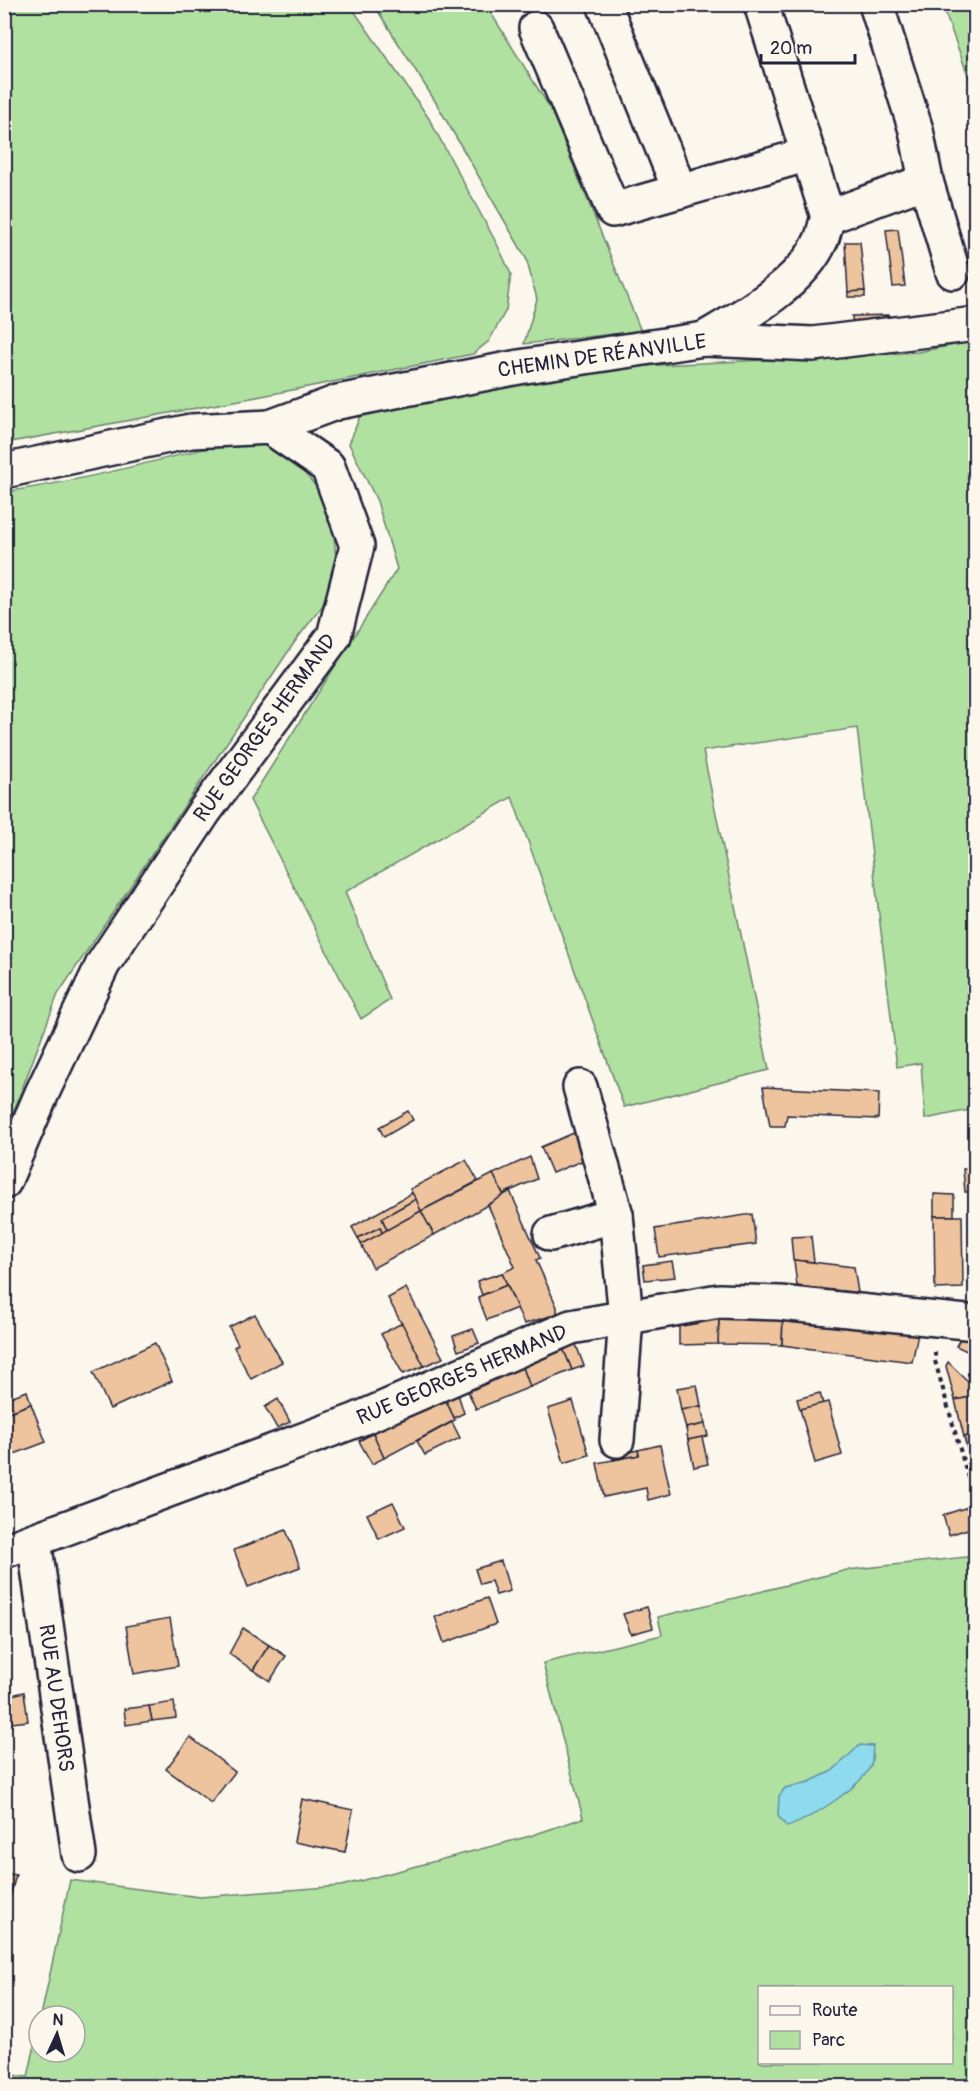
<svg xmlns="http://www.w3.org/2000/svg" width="980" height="2091" viewBox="0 0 980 2091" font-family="Pangolin,sans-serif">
<rect width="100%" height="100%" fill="#fbf7ec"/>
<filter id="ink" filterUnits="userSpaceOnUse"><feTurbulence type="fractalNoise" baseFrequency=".0167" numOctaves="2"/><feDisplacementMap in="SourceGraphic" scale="12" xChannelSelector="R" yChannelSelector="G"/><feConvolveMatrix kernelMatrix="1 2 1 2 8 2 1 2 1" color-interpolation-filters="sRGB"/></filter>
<g filter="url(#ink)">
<g fill="#b1e1a1" stroke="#6a826e" stroke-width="1.5" fill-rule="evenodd">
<path d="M119,4l231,1 78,112 70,129 13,28 -5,36 -17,31 -16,13 -211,42 -257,47v-438h95l4,6z"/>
<path d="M374,5h112l64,103 91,223 -117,13 13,-45 -11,-41 -91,-157z"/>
<path d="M942,5h33v89z"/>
<path d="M975,341v768l-50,10 -4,-56 -24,4 -40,-339 -154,23 66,319 -145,37 -112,-310 -167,95 45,108 -29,19 -111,-219 147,-231 -20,-68 -28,-57 13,-33 231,-43 278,-13 47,-3z"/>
<path d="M235,441l35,5 26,17 24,28 13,32 4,49 -10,28 -31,40 -238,354 -53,140 -1,-642c78,-11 155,-32 231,-51z"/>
<path d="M975,1556v530h-970l-1,-12 24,3 11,-51v26h36v-36h-34l29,-136 130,17 141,-11 189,-50 53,-18 -40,-155 119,-28 -4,-18 189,-47zM760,1988h192v74h-192z"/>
</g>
<path fill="#8ddbed" stroke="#6291a6" stroke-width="1.5" d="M860,1745l13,1c-1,6 0,14 -2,19 -8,21 -63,55 -84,62l-9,-11 1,-20 6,-8 24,-6 23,-11z"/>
<g fill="#eec49e" stroke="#22223b" stroke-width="1.5">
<path d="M898,229l7,57 -12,1 -7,-57z"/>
<path d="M845,242h15l5,49 -17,1z"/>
<path d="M865,291v6h-17v-5z"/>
<path d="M889,315l1,8 -37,2 -1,-9z"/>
<path d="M763,1087l116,6 -1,26 -91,-4 -2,11h-15z"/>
<path d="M408,1111l5,9 -29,17 -5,-10z"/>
<path d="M583,1129l11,27 -42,17 -11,-26z"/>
<path d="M530,1157l7,22 -34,15 -10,-20z"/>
<path d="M466,1160l12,21 -57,30 -11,-22z"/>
<path d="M976,1168v24h-11l-2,-23z"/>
<path d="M493,1174l11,22 -70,39 -13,-24z"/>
<path d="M510,1191l30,67 -4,2 21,47v7l-33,10 -22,-51 13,-6 -27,-62z"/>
<path d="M412,1193l4,6 -34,19 5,12 -5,3 -2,-6 -22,11 -6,-11z"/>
<path d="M934,1194l20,1v21h-20z"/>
<path d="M416,1199l5,12 -34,19 -5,-12z"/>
<path d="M421,1211l13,24 -61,33 -12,-24z"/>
<path d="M752,1214l4,30 -97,13 -4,-28z"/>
<path d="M934,1216h28l1,72 -28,1z"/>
<path d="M380,1227l2,6 -21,11 -3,-6z"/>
<path d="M811,1236l3,26 -21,-2 -2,-23z"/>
<path d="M794,1260l60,7 4,26 -61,-7z"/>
<path d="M672,1261l3,16 -30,3 -2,-15z"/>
<path d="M502,1273l5,12 -25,10 -5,-14z"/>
<path d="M507,1285l10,23 -30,12 -9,-23z"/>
<path d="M406,1288l37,70 -19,8 -36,-68z"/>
<path d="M255,1314l27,48 -31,17 -17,-32 4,-3 -9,-17z"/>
<path d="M719,1317l64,1 -1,27 -64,-1z"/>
<path d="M719,1317l-1,27 -39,1v-21z"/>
<path d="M783,1318l135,16 -6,28 -130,-17z"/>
<path d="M402,1323l22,43 -21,8 -22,-40z"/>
<path d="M473,1329l6,14 -21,8 -5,-15z"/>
<path d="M960,1339l15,1 -2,14 -17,-8z"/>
<path d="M575,1342l9,24 -12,4 -10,-24z"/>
<path d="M155,1343l17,38 -62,28 -17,-37z"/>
<path d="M562,1346l10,24 -42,17 -9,-25z"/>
<path d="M521,1362l9,25 -54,22 -10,-22z"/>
<path d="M948,1362l28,27v7l-21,4 -9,-34z"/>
<path d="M697,1385l4,21 -20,4 -4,-22z"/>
<path d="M27,1391l4,13 -27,10v-15z"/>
<path d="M457,1391l7,22 -10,5 -10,-21z"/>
<path d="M820,1393l3,11 -23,5 -3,-10z"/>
<path d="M976,1396v38l-12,3 -9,-37z"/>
<path d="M444,1397l11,23 -71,38 -11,-25z"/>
<path d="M278,1399l12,23 -13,6 -12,-21z"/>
<path d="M573,1401l16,54 -25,8 -16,-54z"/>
<path d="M828,1402l14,53 -27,8 -15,-54z"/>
<path d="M31,1404l15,38 -42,16v-44z"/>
<path d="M701,1406l4,18 -19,4 -5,-18z"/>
<path d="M452,1422l8,16 -35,17 -8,-14z"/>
<path d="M705,1424l3,12 -20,4 -2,-12z"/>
<path d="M373,1433l11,25 -12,6 -13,-23z"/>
<path d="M976,1434v48l-12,-45z"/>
<path d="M702,1437l6,27 -14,3 -6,-27z"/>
<path d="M660,1445l11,49 -23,6 -2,-12 -42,9 -7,-34 42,-8 -1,-5z"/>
<path d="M638,1450l1,5 -26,5v-4z"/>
<path d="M393,1502l12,25 -26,12 -12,-25z"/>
<path d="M968,1507l6,20 -25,8 -6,-20z"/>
<path d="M286,1530l14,37 -52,20 -14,-37z"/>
<path d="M501,1561l9,30 -14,4 -5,-14 -11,3 -5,-15z"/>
<path d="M487,1598l9,26 -52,19 -9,-26z"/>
<path d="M647,1607l6,21 -22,6 -8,-20z"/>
<path d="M170,1618l8,48 -44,8 -8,-48z"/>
<path d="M243,1628l26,17 -16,25 -24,-16z"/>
<path d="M269,1645l17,11 -16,25 -17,-11z"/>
<path d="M24,1692l4,29 -16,2 -4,-27z"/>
<path d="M174,1702l2,16 -24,3 -3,-15z"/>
<path d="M149,1706l3,15 -26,4 -2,-16z"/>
<path d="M190,1737l45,35 -24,31 -45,-34z"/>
<path d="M302,1799l51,11 -8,42 -51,-10z"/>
<path d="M4,1873l12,2 -12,44z"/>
</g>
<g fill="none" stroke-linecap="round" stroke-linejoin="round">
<defs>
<g id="minor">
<path d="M604,4l76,187"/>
<path d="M761,4l67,213"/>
<path d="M876,4l40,126 10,51 27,91"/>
<path d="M536,28l77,182 196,-56"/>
<path d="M704,339c39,-23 98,-55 117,-99 3,-7 4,-15 7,-23l98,-36"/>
<path d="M270,427l68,-25 181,-35 185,-28 109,5 163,-20"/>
<path d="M4,471l187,-40 79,-4 58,40 29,79 -23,90 -130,176 -101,152 -61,129 -38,89"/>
<path d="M580,1087l36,128 10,102 -9,123"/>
<path d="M551,1234l65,-19"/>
<path d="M34,1540l45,315"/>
<path d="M4,1551l353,-131 214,-93 148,-26 61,2 196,20"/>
</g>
</defs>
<use href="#minor" stroke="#22223b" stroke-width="38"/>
<path stroke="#22223b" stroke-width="4" stroke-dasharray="4.5 4.5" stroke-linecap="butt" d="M935,1352v9l41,145"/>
<use href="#minor" stroke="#fbf7ec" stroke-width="33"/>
</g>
</g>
<g text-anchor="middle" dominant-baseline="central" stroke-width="4.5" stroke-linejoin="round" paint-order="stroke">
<g font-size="21" fill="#22223b" stroke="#fbf7ec">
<text transform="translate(602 356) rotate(-8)">CHEMIN DE RÉANVILLE</text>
<text transform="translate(265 728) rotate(-54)">RUE GEORGES HERMAND</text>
<text transform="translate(462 1375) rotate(-23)">RUE GEORGES HERMAND</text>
<text transform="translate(56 1698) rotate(82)">RUE AU DEHORS</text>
</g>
</g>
<rect width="980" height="2091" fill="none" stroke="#fbf7ec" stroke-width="24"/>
<rect x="12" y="12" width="956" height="2067" fill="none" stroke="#22223b" stroke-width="2" filter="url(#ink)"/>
<rect x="758" y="1986" width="195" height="78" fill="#fbf7ec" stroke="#a4a2a5" stroke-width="1.5"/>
<rect x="770" y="2006" width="30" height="9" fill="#fbf7ec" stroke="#a4a2a5" stroke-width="1.5"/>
<text x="812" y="2016" font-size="18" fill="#22223b">Route</text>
<rect x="770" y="2031" width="30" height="18" fill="#b1e1a1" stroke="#a4a2a5" stroke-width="1.5"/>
<text x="812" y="2046" font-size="18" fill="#22223b">Parc</text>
<g transform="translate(57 2034) rotate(4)"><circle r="28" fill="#fbf7ec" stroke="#a4a2a5" stroke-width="1.5"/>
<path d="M0-4.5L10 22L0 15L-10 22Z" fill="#22223b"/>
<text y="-9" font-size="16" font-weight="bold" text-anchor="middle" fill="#22223b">N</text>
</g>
<path d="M761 54v9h94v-9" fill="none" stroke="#22223b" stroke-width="3"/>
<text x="770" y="54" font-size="18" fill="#22223b" stroke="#fbf7ec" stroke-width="4.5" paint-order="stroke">20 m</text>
</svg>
